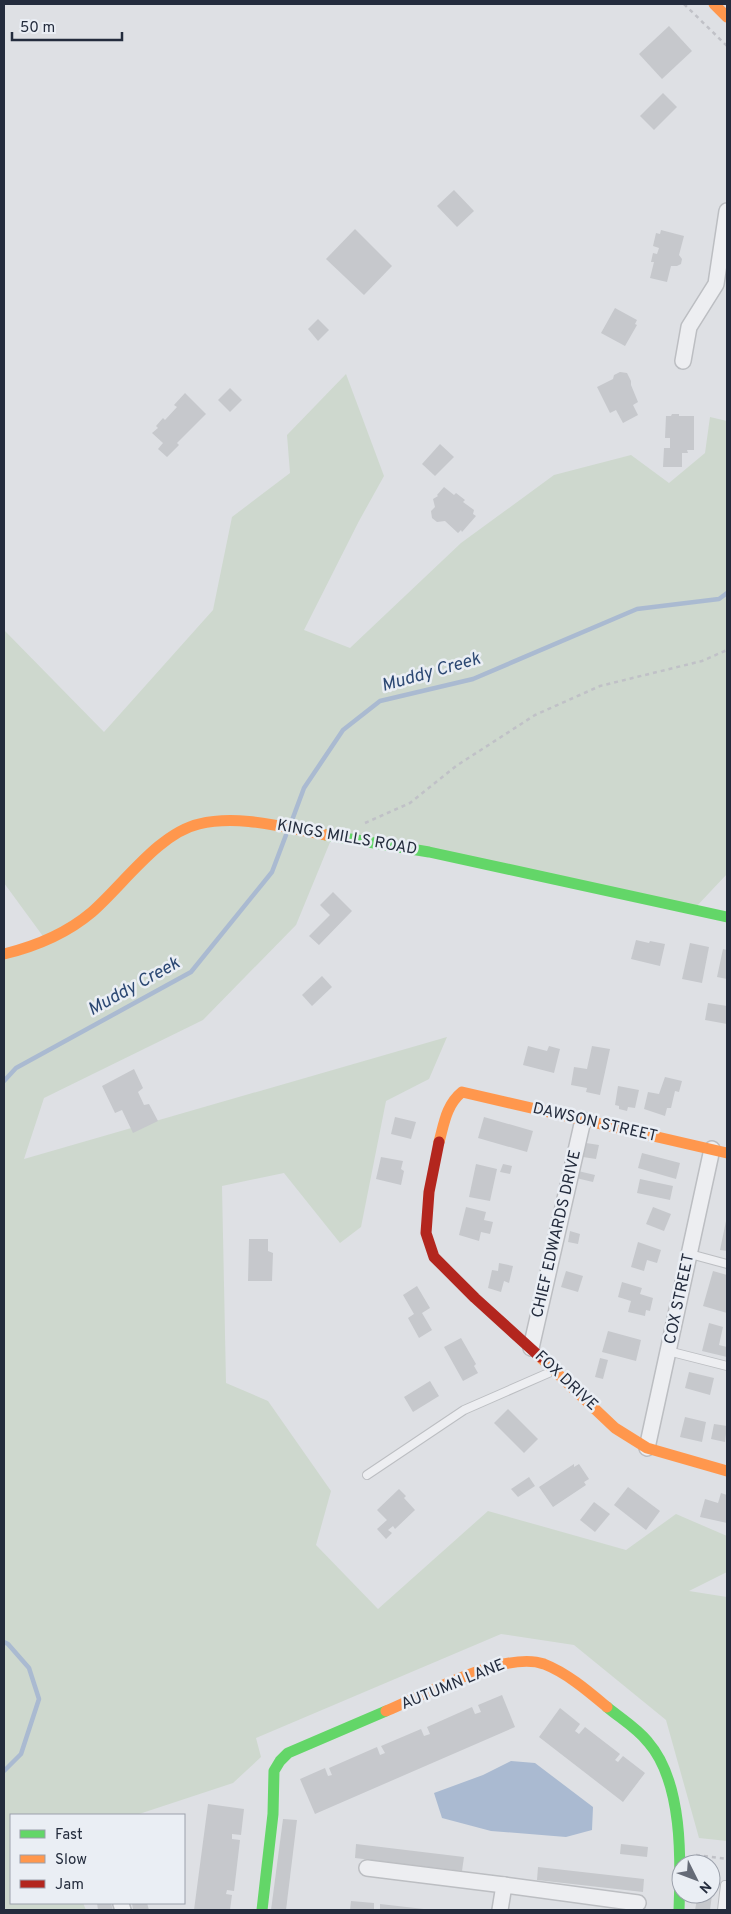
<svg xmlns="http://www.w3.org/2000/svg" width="731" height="1914" viewBox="0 0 731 1914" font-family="Overpass,sans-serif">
<rect width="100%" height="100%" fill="#dee0e4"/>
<path fill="#ced8ce" d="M346,374l38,102 -25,45 -55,109 46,18 111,-105 93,-68 77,-20 38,28 36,-30 5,-36 17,4v453l-33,35 -361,-74 -37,90 -93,95 -159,78 -20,61 423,-122 -18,42 -43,22 -25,126 -21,16 -56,-70 -62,13 4,197 42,18 63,90 -15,54 62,64 110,-98 138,39 50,-36 51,22v36l-38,19 38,6 -1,91 1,153 -28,-3 -33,-118 -92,-75 -73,-11 -245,104 5,19 -28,26 -97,32h-125v88h72l3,7h-82v-959l41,-12 -41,-56v-253l100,102 109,-122 19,-93 58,-44 -3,-38z"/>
<path fill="#aabad1" d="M511,1761l24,2 58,44 -1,23 -26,7 -75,-6 -49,-13 -8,-25 49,-18z"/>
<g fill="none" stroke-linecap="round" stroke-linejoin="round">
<g stroke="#aabad1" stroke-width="4.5">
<path d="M291,823l13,-35 39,-58 37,-29 93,-22 164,-70 82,-10 8,-6"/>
<path d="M4,1081l12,-13 175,-96 81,-100 14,-37"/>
<path d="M4,1642l4,2 21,24 10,31 -18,55 -17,17"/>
</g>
</g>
<g fill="#c6c8cc">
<path d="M669,26l23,25 -30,28 -23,-25z"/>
<path d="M663,93l14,14 -23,23 -14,-14z"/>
<path d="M454,190l20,21 -17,16 -20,-21z"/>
<path d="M355,229l37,37 -28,29 -38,-36z"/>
<path d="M661,230l23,6 -5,19 3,4 -1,5 -4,2h-6l-4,16 -17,-4 4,-16h-3l2,-9 4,1 2,-6 -6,-2 3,-13 4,1z"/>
<path d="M615,308l22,12 -2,4 2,1 -12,21 -24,-13z"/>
<path d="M318,319l11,11 -11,11 -10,-12z"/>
<path d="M620,372l7,1 4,8v4l7,17 -5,3 5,10 -15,8 -7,-13 -6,3 -13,-26 16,-8 1,-4z"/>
<path d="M230,388l12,12 -12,12 -12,-12z"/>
<path d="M185,393l21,21 -29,29 2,2 -12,12 -9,-8 5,-6 -11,-10 6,-5 -2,-2 7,-8 2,2 12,-13 -3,-2z"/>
<path d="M672,414h7v2h15v34h-7l1,3h-6v14h-19l1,-19h6v-10h-5l1,-22h5z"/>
<path d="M440,444l14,13 -19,19 -13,-12z"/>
<path d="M444,487l10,8 2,-2 9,7 -2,2 11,8 -1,4 3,2 -14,16 -1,-2 -3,3 -13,-12 -8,1 -5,-4 -1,-7 4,-4 -2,-8 5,-3 -1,-1z"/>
<path d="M333,892l19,19 -33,34 -10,-9 21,-21 -10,-10z"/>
<path d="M636,940l13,3 1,-2 15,3 -5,22 -29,-7z"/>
<path d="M690,943l19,4 -7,36 -20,-4z"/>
<path d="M723,949l4,1v29l-10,-2z"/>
<path d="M322,976l10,11 -20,19 -10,-11z"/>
<path d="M708,1003l19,3v18l-22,-4z"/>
<path d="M528,1046l19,5 2,-5 11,3 -6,24 -31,-8z"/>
<path d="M592,1046l18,3 -10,46 -14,-3 1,-4 -16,-3 3,-18 13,2z"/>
<path d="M134,1069l9,19 -5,4 6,13 5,-1 9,17 -25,12 -11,-23 -7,3 -13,-27z"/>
<path d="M665,1077l17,4 -3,11 -4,-1 -4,17h-4l-2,8 -21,-7 4,-17 11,2z"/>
<path d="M618,1086l21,4 -4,18 -7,-1 -1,4 -8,-2v-3l-4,-1z"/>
<path d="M395,1117l21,5 -5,17 -20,-5z"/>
<path d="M484,1117l49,14 -6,21 -49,-14z"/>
<path d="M586,1143l13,2 -3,14 -13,-2z"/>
<path d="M642,1153l38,10 -4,16 -38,-11z"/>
<path d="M381,1157l22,4 -2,8 3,2 -3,14 -25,-6z"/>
<path d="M476,1164l21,5 -7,32 -21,-4z"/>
<path d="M503,1164l9,2 -2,8 -10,-2z"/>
<path d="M578,1171l17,4 -2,7 -17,-4z"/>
<path d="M640,1179l33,7 -3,14 -33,-7z"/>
<path d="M466,1207l20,5 -2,8 9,2 -3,12 -9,-2 -2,9 -20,-6z"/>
<path d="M653,1207l18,7 -7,17 -18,-7z"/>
<path d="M726,1221h1v30l-7,-1z"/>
<path d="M570,1231l10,3 -2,10 -10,-2z"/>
<path d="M249,1239h19v12l5,2 -1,28h-24z"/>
<path d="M638,1242l23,8 -4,13 -10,-3 -3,11 -13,-4z"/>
<path d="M499,1263l14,3 -4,17 -5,-2 -3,11 -13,-4 4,-18 6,1z"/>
<path d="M566,1271l17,5 -5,16 -17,-5z"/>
<path d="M713,1271l14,4v38l-24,-7z"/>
<path d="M622,1282l20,6 -2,6 13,4 -3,13 -4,-1 -1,6 -17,-4 3,-11 -13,-4z"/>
<path d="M417,1286l13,22 -8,5 10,17 -13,8 -11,-20 6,-4 -11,-19z"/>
<path d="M709,1323l14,4 -4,18 8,2v10l-25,-6z"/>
<path d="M608,1331l33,9 -5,21 -34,-9z"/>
<path d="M461,1338l15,26 -2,2 4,7 -15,8 -19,-34z"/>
<path d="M600,1358l8,2 -5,19 -8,-2z"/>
<path d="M689,1372l25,6 -4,17 -25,-7z"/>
<path d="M430,1381l9,15 -26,16 -9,-15z"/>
<path d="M508,1409l30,30 -14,14 -30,-30z"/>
<path d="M685,1417l21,5 -4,20 -22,-5z"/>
<path d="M714,1424l13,2 -2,16 -14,-3z"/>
<path d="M574,1464v3l5,-3 10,15 -5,3 2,3 -33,22 -14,-20z"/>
<path d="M529,1477l6,9 -17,11 -7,-8z"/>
<path d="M628,1487l32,24 -14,19 -32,-25z"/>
<path d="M399,1489l7,7 -2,2 11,12 -20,19 -2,-3 -5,4 4,3 -6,6 -9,-10 10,-9 -10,-10z"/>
<path d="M721,1493l6,2v28l-27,-6 5,-18 13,4z"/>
<path d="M594,1502l16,12 -15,18 -15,-12z"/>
<path d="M502,1695l13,32 -200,87 -15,-35 25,-11 3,8 4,-1 -3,-7 48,-21 3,8 5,-2 -4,-7 40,-17 3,7 6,-2 -3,-7 45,-20 3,7 6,-2 -3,-7z"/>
<path d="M560,1708l20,16 -5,7 4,3 6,-7 35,27 -5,6 3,2 5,-6 22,17 -22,29 -84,-65z"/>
<path d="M208,1804l36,5 -3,26 -9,-1v5l8,1 -6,51 -7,-1 -1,4 6,1 -2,15h-36z"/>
<path d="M283,1819l14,1 -11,90h-15z"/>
<path d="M356,1844l108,13 -2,14 -107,-13z"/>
<path d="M621,1844l27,3 -1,10 -27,-3z"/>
<path d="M538,1867l106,12 -1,13 -106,-12z"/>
<path d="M711,1880h3l-4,30h-15l3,-16h13z"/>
<path d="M351,1901l23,2v7h-24z"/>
<path d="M97,1903h14l2,7h-15z"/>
<path d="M132,1903h15l2,7h-16z"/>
<path d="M380,1904l44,5v1h-44z"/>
</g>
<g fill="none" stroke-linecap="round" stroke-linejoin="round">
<defs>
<g id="lane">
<path d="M690,1254l37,10"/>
<path d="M668,1351l59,15"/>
<path d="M367,1475l97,-65 89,-39"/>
<path d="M722,1910l3,-25"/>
</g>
<g id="street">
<path d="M683,361l6,-34 27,-43 11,-73"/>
<path d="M531,1348l52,-228"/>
<path d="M647,1448l65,-299"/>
<path d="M367,1868l137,17"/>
<path d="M121,1904l2,6"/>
<path d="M500,1910l4,-25 134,18"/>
</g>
</defs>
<use href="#lane" stroke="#bcbec2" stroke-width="10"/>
<use href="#street" stroke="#bcbec2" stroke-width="18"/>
<g stroke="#c0c1c7" stroke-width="2.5" stroke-dasharray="4 4" stroke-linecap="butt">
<path d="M684,4l43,42"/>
<path d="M365,823l45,-20 46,-37 79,-51 65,-29 102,-25 25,-11"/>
<path d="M696,1855l31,4"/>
</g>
<use href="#lane" stroke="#edeef1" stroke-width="8"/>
<use href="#street" stroke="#edeef1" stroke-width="15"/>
<g stroke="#63d668" stroke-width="11">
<path d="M326,835l103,17 298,65"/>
<path d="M607,1707c13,11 30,21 41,35 35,40 33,118 31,168"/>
<path d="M262,1910l11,-96 1,-43 6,-10 8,-8 98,-42"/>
</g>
<g stroke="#ff974d" stroke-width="11">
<path d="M714,4l13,13"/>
<path d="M4,954c33,-8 62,-20 88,-42 31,-27 67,-79 107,-88 41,-10 86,4 127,11"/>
<path d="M439,1142c5,-18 7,-37 23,-50l265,61"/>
<path d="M540,1357l75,71 32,20 80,23"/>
<path d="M386,1711c38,-16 119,-61 158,-47 23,9 44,27 63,43"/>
</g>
<path stroke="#b3261e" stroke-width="11" d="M439,1142l-10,50 -3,41 8,24 41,41 65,59"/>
</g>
<g text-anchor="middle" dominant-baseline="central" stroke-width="5" stroke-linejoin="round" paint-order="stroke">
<g font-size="16" fill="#242c3d" stroke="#eaeef4">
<text transform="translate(347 838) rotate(10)">KINGS MILLS ROAD</text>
<text transform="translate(595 1123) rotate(13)">DAWSON STREET</text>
<text transform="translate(557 1234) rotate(-77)">CHIEF EDWARDS DRIVE</text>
<text transform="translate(680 1299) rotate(-78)">COX STREET</text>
<text transform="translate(566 1381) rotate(43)">FOX DRIVE</text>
<text transform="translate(453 1685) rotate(-22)">AUTUMN LANE</text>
</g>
<g font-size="18" font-style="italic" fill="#2c4873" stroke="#eaeef4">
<text transform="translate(431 673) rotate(-16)">Muddy Creek</text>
<text transform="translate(134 987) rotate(-29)">Muddy Creek</text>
</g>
</g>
<rect width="731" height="1914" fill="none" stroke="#242c3d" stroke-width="10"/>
<rect x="10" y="1814" width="175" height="90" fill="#eaeef4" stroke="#9ba0ab"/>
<rect x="20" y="1830" width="25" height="8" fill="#63d668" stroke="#9ba0ab"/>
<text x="55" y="1839" font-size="15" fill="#242c3d">Fast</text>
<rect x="20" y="1855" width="25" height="8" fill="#ff974d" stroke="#9ba0ab"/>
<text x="55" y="1864" font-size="15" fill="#242c3d">Slow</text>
<rect x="20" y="1880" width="25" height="8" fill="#b3261e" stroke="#9ba0ab"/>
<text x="55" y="1889" font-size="15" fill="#242c3d">Jam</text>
<g transform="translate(696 1879) rotate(132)"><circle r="24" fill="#eaeef4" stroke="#9ba0ab"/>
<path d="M0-4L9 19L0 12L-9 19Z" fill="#656b77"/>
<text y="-8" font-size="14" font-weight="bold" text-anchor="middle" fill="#242c3d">N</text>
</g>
<path d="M12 32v8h110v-8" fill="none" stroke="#242c3d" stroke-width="2.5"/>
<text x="20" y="32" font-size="15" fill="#242c3d" stroke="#eaeef4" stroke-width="4" paint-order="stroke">50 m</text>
</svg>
